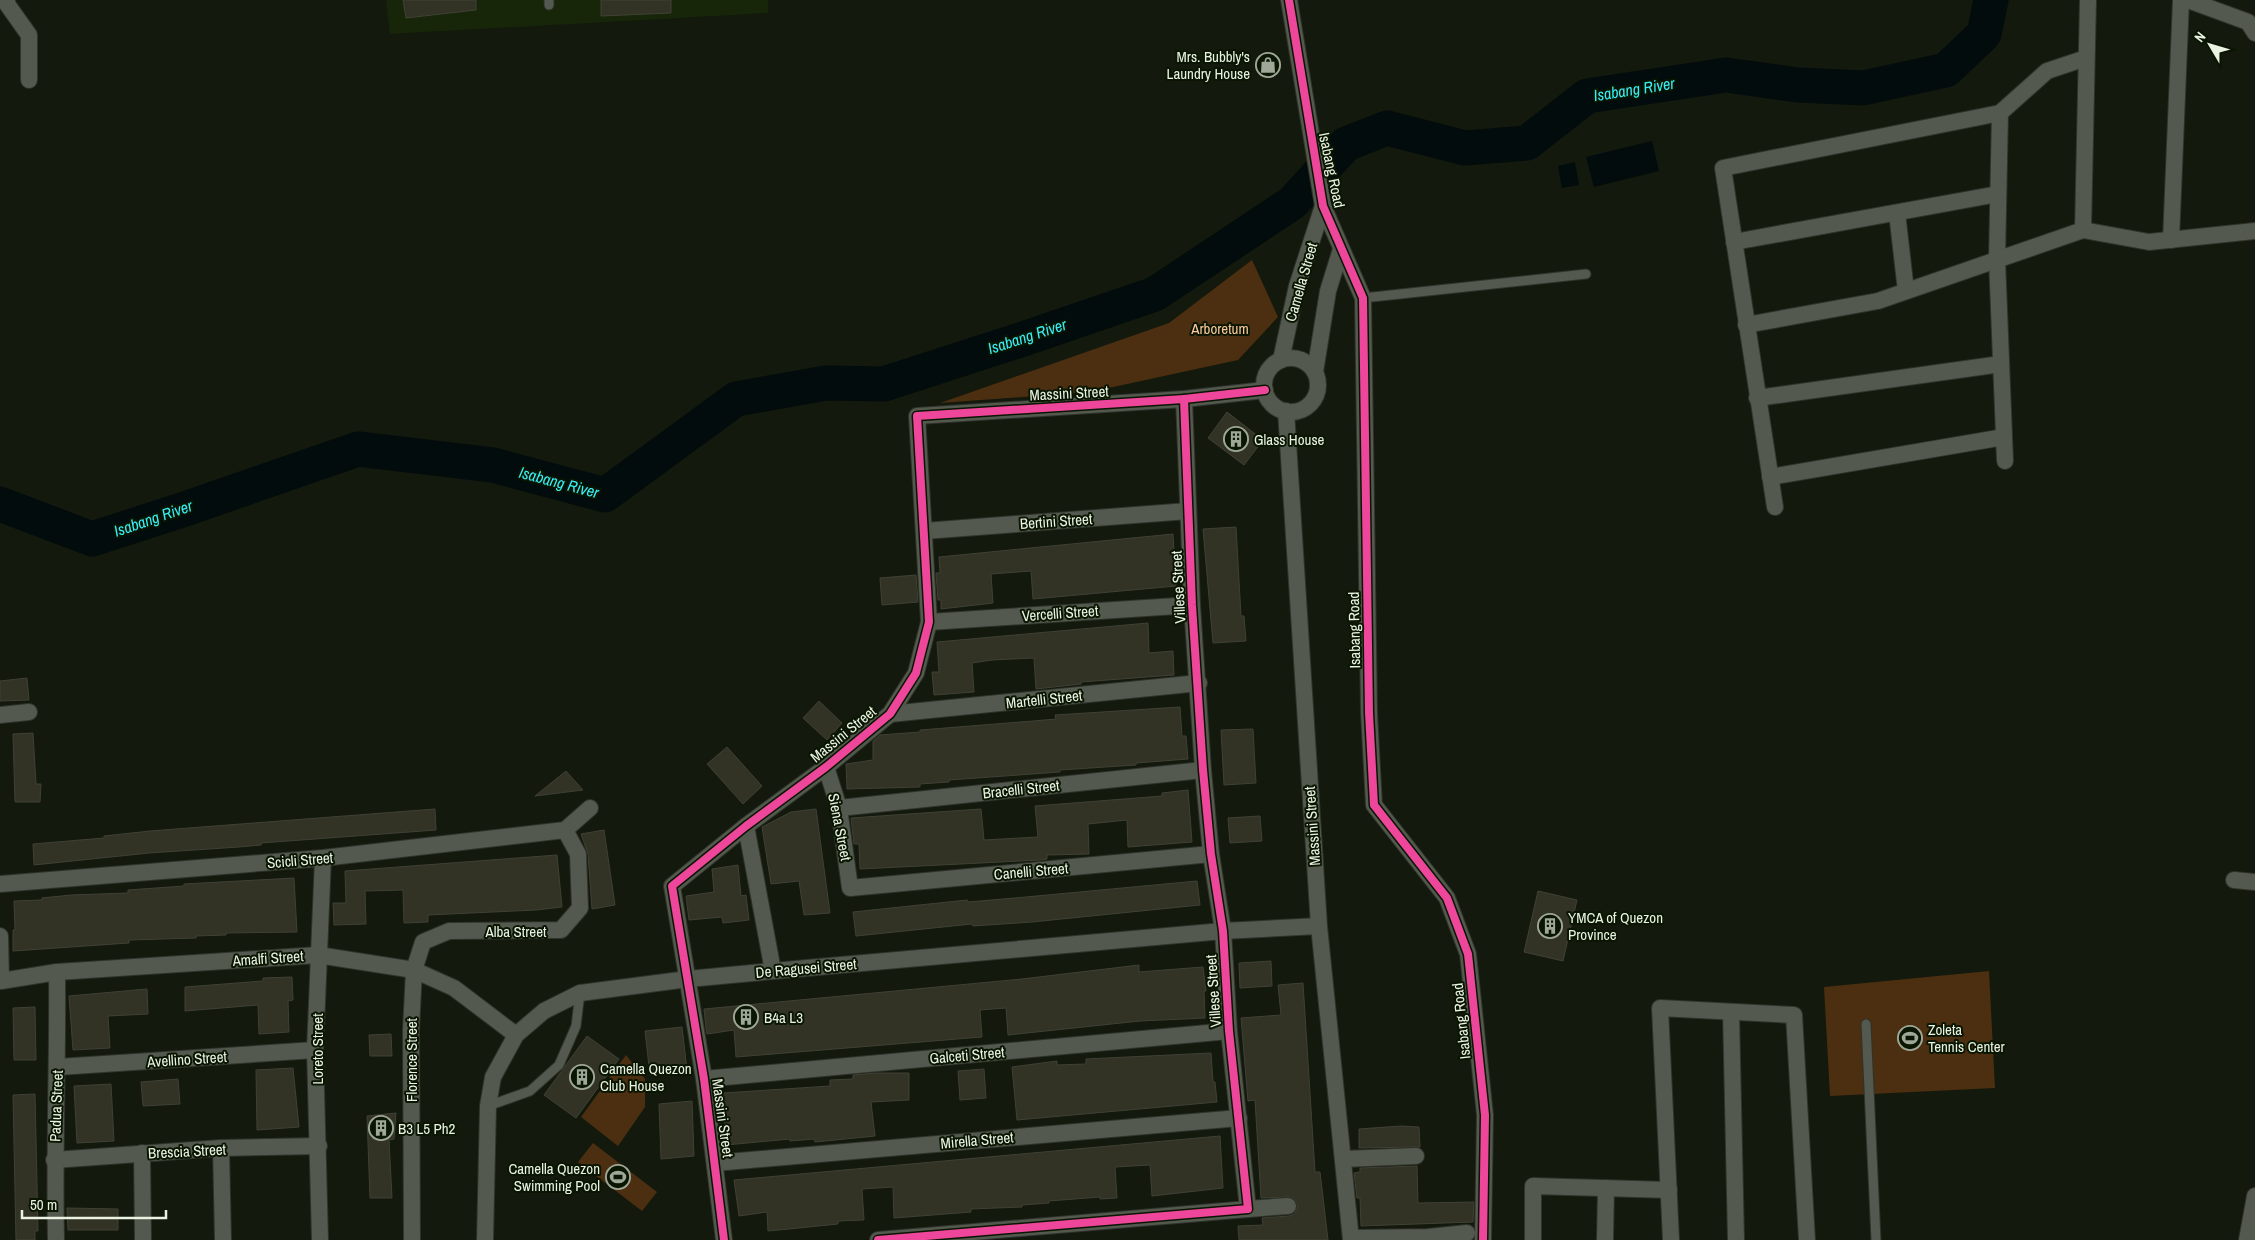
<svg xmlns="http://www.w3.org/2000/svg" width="2255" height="1240" viewBox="0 0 2255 1240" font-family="'Archivo Narrow',sans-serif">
<rect width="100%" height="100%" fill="#13190d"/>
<path fill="#172508" d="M386,0h382v13l-378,21z"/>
<g fill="#4c2f10">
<path d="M1252,260l26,57 -40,43 -148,32 -150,11 229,-80z"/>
<path d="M1989,971l6,117 -165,8 -6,-109z"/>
<path d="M626,1055l19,24v28l-27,39 -37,-29z"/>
<path d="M593,1143l64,49 -15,19 -64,-49z"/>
</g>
<g fill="#030c0c">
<path d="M1652,141l7,30 -65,16 -8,-30z"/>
<path d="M1575,162l4,23 -17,3 -4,-22z"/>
</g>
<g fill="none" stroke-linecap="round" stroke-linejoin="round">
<path stroke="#030c0c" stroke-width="35" d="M0,504l92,35 93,-30 173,-60 135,16 112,30 131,-96 90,-16 58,1 142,-46 129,-44 137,-91 54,-59 41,-16 78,20 62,-5 60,-47 139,-21 72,10 65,3 83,-18 38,-36 7,-34"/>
</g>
<g fill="#323325" stroke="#404136">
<path d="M403,0h73v10l-70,8z"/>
<path d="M601,0h70v13l-70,3z"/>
<path d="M1227,412l36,28 -19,25 -36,-27z"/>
<path d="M1236,527l5,89h3l2,25 -33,2 -10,-114z"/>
<path d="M1173,534l3,52 -143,13 -2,-28 -40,3 2,29 -52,6v-9h-3l-2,-27h4l-1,-16z"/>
<path d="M916,575l2,27 -36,3 -2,-27z"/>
<path d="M1148,623l1,30 24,-2 1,24 -93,7v2l-45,5 -2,-31 -42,2 -20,3 2,29 -40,3 -2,-23h7l-2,-30z"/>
<path d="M27,678l2,22 -29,1v-20z"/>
<path d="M819,701l23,22 -15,17 -24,-22z"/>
<path d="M1180,707l2,29h4l2,23 -52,4v2l-76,5v2l-111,8v2l-29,2v3l-73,2 -1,-25 27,-4v-19l7,-6 40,-3v-2l113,-9 23,-2 -1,-4z"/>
<path d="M1253,729l3,54 -32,2 -3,-55z"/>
<path d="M33,733l3,51h5l-1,18h-25l-2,-68z"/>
<path d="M727,747l35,39 -19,18 -36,-40z"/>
<path d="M566,771l17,19 -48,6z"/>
<path d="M1188,790l4,52 -64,5 -1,-27 -39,4 1,30 -42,1v4l-6,1 -181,9 -1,-25h-5l-3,-26 130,-9 3,31 54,-3 -3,-31 127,-10v-3z"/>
<path d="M435,809l1,21 -175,13v2l-22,2 -90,6 -115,12 -1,-21 71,-6v-2l46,-5z"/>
<path d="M816,809l14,104 -26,2 -5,-34 -28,3 -9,-57 29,-15z"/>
<path d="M1260,816l2,25 -32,2 -2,-25z"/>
<path d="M604,830l11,75 -23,4 -4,-55 -7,-20z"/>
<path d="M557,855l5,52 -26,3 -108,5v7l-24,1 -1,-33 -38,1 1,33 -32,1 -1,-22h13l-1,-32z"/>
<path d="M738,865l3,31 5,-1 3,25 -26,3 -1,-6 -33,3 -3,-24 28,-4 -2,-23z"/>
<path d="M294,878l3,54 -71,1v2l-30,1v2l-67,2v3l-116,8v-21h2l-1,-29 28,-1v-2l29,-3 57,-2v-3l56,-4v-2z"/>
<path d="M1197,881l3,24 -168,17 -59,4 -1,-2 -116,12 -3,-24 114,-12 1,2 58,-5z"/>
<path d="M1538,891l39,9 -14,61 -39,-9z"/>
<path d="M1271,961l1,25 -32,2 -1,-25z"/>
<path d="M1139,965v7l64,-5 3,24h-2l1,27 -65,3 -132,14 -2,-27 -26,2 2,27 -246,20 -2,-27 -27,4 -1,-6 -2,-19 318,-30z"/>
<path d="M292,977l1,23 -5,1 1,31 -30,2 -1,-29 -73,6v-24l78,-6v-3z"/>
<path d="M1303,983l12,189h5l8,68h-89l-1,-14 25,-1 -1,-7 27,-2 5,-2 4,-8 -6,-9 -31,1 -6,-98 -7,1 -7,-83 40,-3 -3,-30z"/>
<path d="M147,989l1,25 -40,2 2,32 -37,2 -4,-54z"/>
<path d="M35,1007l1,53h-22l-1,-52z"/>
<path d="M682,1027l5,43 -37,5 -5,-44z"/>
<path d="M391,1034l1,22h-22l-1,-21z"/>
<path d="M587,1036l32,23 -43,59 -32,-23z"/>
<path d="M1211,1053l2,29h2l2,20 -200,18 -5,-53 45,-6v4l29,-1v-5z"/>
<path d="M293,1068l6,59 -42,3 -1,-60z"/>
<path d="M984,1069l2,29 -26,2 -2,-29z"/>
<path d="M876,1073h33v27l-38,2 4,34 -60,6 -1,-3 -24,2v-2l-64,6 -3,-52 107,-7v-6l23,-1v-4z"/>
<path d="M178,1079l2,25 -37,2 -2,-24z"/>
<path d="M111,1084l3,57 -37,2 -3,-57z"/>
<path d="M35,1094l3,137h-3v9h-19l-3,-145z"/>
<path d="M692,1101l2,55 -33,3 -2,-55z"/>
<path d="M396,1113l-2,26 -5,1 3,58h-22l-3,-82z"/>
<path d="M1401,1126l18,1 1,20 -61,1v-19z"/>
<path d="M1220,1136l3,52 -71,8 -2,-31 -35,2 2,31 -17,1v-2l-51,4v2l-27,2v2l-51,2v3l-77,6 -1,-31 -31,2 2,31 -26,1v3l-49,5 -21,2 -1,-19 -28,4 -5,-36z"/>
<path d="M1417,1166l1,37 56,-1 -1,20 -112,4 -1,-28h-3l-3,-25 6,-1v-4z"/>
<path d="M67,1208l51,1v21h-50z"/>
</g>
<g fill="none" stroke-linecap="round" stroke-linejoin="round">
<defs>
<g id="service">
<path d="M549,0v5"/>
<path d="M1363,298l223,-24"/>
<path d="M1866,1024l10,216"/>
<path d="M488,1106l42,-15 29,-26 17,-39 4,-33"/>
</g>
<g id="minor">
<path d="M7,0v4l22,31v45"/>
<path d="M1289,0l34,206 40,92 6,415 5,92 73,93 21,56 17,161 -2,125"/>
<path d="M2188,0l60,22 7,11"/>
<path d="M2000,113l-3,146 8,202"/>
<path d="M1897,213l9,78"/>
<path d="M2083,230l5,-230"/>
<path d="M2171,240l10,-240"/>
<path d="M1734,242l264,-48"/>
<path d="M1746,325l132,-24 205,-71 66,12 106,-11"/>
<circle cx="1291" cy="385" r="27"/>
<path d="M1281,360l16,-74 26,-80"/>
<path d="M1315,372l13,-81 13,-42"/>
<path d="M1757,398l244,-34"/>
<path d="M1286,411l33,515 32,314"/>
<path d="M1770,477l234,-40"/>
<path d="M1775,507l-52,-339 277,-55 47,-42 39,-13"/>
<path d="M924,531l264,-20"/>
<path d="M929,622l263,-17"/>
<path d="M890,714l309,-31"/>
<path d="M0,715l29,-3"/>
<path d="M826,767l13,41 11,80 361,-34"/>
<path d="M839,808l364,-38"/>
<path d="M746,826l27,145"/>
<path d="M2234,880l21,2"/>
<path d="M0,884l323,-26 242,-28 25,-22"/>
<path d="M0,936l1,45 56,-9 261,-17 96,15 40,18 62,47"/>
<path d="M1731,1012l5,228"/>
<path d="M58,1067l257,-17"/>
<path d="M704,1079l525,-48"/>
<path d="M221,1148l2,92"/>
<path d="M142,1153l1,87"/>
<path d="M1344,1159l72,-3"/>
<path d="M54,1160l167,-12 98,-2"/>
<path d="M715,1163l524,-45"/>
<path d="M1248,1209l40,-3"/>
<path d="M1351,1238l77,-1 39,-4"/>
<path d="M56,1240c-2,-89 2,-178 1,-268"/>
<path d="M320,1240l-5,-190 8,-192"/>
<path d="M412,1240l-1,-210 3,-60 9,-28 26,-11 112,-1 19,-22 -2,-54 -13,-24"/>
<path d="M485,1240l3,-134 5,-29 23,-42 28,-24 36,-18 108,-14 85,-8 450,-40 96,-5"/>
<path d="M724,1240l-20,-161 -32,-193 74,-60 80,-59 64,-53 26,-41 13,-51 -12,-206 267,-17 81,-9"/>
<path d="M878,1240l370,-31 -19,-178 -6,-100 -12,-77 -8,-84 -11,-165 -8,-206"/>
<path d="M1533,1240v-54l136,4"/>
<path d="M1605,1240l1,-52"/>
<path d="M1671,1240l-11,-232 134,7 13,225"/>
<path d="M2247,1240l8,-44"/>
</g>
</defs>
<use href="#service" stroke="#2f332b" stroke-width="11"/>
<use href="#minor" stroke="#2f332b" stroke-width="18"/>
<use href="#service" stroke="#53594e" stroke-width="9"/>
<use href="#minor" stroke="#53594e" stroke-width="16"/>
<defs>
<g id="cycleway">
<path d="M1289,0l34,206 40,92 6,415 5,92 73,93 21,56 17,161 -2,125"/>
<path d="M724,1240l-20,-161 -32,-193 74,-60 80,-59 64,-53 26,-41 13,-51 -12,-206 267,-17 81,-9"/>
<path d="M878,1240l370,-31 -19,-178 -6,-100 -12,-77 -8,-84 -11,-165 -8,-206"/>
</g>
</defs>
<use href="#cycleway" stroke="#0a1601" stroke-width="11"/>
<use href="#cycleway" stroke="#ed469a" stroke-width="8"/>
</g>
<defs>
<symbol id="shop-ring" viewBox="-11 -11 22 22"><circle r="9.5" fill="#0a1601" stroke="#9fa798" stroke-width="1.5"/><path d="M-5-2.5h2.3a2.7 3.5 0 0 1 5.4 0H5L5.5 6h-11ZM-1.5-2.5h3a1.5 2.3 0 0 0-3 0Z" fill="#9fa798"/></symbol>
<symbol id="building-ring" viewBox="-11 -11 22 22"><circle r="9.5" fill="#0a1601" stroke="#9fa798" stroke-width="1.5"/><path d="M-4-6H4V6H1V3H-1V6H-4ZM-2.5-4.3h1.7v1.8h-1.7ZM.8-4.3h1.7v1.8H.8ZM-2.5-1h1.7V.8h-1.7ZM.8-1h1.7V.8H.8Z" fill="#9fa798"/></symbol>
<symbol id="stadium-ring" viewBox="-11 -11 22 22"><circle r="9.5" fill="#0a1601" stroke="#9fa798" stroke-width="1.5"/><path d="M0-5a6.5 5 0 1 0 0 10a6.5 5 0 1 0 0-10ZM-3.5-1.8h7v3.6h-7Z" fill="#9fa798"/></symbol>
</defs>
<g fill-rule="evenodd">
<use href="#shop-ring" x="1254" y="51" width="28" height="28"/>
<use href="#building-ring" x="1222" y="425" width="28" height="28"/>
<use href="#building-ring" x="1536" y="912" width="28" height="28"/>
<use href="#building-ring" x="732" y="1003" width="28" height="28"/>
<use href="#stadium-ring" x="1896" y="1024" width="28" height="28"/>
<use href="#building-ring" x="568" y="1063" width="28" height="28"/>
<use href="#building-ring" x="367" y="1114" width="28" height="28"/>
<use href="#stadium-ring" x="604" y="1163" width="28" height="28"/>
</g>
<g text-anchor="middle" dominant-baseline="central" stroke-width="4" stroke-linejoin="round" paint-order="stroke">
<g font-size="15" fill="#eaf3e3" stroke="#0a1601" text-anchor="start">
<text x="1250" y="56" text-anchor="end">Mrs. Bubbly's<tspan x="1250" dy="17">Laundry House</tspan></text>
<text x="1254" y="439">Glass House</text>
<text x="1568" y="917">YMCA of Quezon<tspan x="1568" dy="17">Province</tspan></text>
<text x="764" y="1017">B4a L3</text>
<text x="1928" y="1029">Zoleta<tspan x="1928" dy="17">Tennis Center</tspan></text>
<text x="600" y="1068">Camella Quezon<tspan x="600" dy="17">Club House</tspan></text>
<text x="398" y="1128">B3 L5 Ph2</text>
<text x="600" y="1168" text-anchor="end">Camella Quezon<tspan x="600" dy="17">Swimming Pool</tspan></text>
</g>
<g font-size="15" fill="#eaf3e3" stroke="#0a1601">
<text transform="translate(1332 170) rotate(78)">Isabang Road</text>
<text transform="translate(1301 282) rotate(-74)">Camella Street</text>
<text transform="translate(1069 393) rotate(-3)">Massini Street</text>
<text transform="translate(1056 521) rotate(-4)">Bertini Street</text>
<text transform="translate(1178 587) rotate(-93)">Villese Street</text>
<text transform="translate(1060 613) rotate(-4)">Vercelli Street</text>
<text transform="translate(1354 630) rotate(-91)">Isabang Road</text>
<text transform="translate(1044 699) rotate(-6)">Martelli Street</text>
<text transform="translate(843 734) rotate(-39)">Massini Street</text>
<text transform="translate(1021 789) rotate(-6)">Bracelli Street</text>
<text transform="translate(1312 826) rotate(-94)">Massini Street</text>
<text transform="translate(840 827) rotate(79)">Siena Street</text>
<text transform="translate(300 860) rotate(-5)">Scicli Street</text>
<text transform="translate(1031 871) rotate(-5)">Canelli Street</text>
<text x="516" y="931">Alba Street</text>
<text transform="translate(268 958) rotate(-4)">Amalfi Street</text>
<text transform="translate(806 968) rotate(-5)">De Ragusei Street</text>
<text transform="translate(1213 991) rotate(-94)">Villese Street</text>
<text transform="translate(1461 1021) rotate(-96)">Isabang Road</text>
<text transform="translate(317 1049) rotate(-90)">Loreto Street</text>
<text transform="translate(967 1055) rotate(-5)">Galceti Street</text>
<text transform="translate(187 1059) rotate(-4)">Avellino Street</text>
<text transform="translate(411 1060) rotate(-90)">Florence Street</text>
<text transform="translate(56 1106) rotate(-88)">Padua Street</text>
<text transform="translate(723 1118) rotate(82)">Massini Street</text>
<text transform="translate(977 1140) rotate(-5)">Mirella Street</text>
<text transform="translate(187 1151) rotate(-3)">Brescia Street</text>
</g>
<g font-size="15" fill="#fcc89c" stroke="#0a1601">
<text x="1220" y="328">Arboretum</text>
</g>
<g font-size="16" font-style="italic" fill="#38edf7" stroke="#0a1601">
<text transform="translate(1634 89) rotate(-9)">Isabang River</text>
<text transform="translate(1027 336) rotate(-18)">Isabang River</text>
<text transform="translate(559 482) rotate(15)">Isabang River</text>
<text transform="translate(153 518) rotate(-19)">Isabang River</text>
</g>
</g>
<g transform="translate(2210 45) rotate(308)" stroke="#0a1601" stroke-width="4" paint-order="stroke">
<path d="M0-4L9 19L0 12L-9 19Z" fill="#eaf3e3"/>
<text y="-8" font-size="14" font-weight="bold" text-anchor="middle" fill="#eaf3e3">N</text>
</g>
<path d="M22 1210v8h144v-8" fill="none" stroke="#eaf3e3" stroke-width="2.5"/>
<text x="30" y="1210" font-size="15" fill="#eaf3e3" stroke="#0a1601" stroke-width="4" paint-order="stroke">50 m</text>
</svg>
